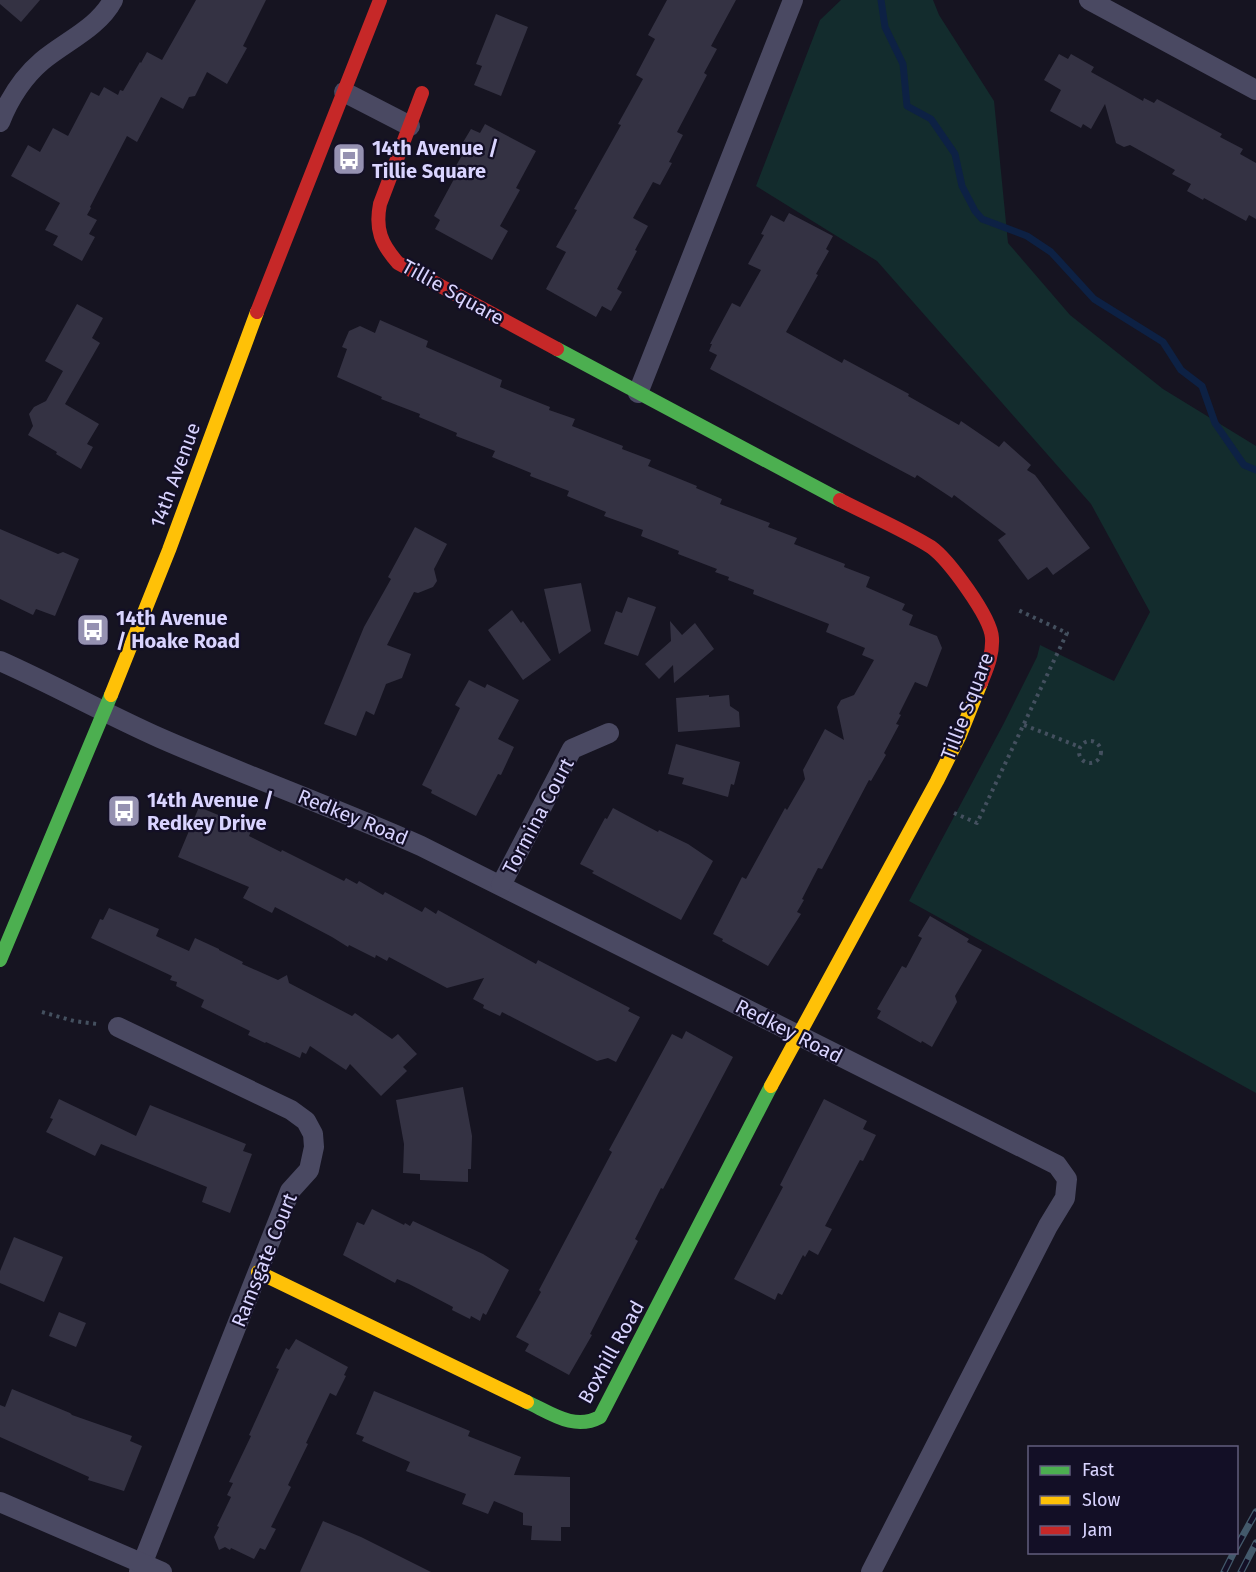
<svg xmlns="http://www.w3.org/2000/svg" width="1256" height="1572" viewBox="0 0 1256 1572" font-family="'Fira Sans',sans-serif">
<rect width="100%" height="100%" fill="#161421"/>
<path fill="#132c2d" d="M841,0h92l6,15 55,86 14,142 62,72 93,74 93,57v647l-347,-192 95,-178 33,-66 3,-12 74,36 36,-69 -59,-108 -214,-243 -121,-75 64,-166z"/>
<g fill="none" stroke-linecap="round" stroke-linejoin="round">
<path stroke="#0d2144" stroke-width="7" d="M881,0l4,27 18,37 4,42 24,13 24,35 7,32 13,25 7,8 45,17 24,16 43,47 69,43 18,28 21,16 13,37 29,42 12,5"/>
</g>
<g fill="#343243">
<path d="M0,0h40l-19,22 -21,-18z"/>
<path d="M196,0h70l-23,46 4,2 -20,36 -20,-12 -12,24 -6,1 -6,12 -22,-12 -24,45 -10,-6 -37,71 1,1 -4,7 10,5 -8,14 6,3 -13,24 -29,-16 5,-9 -13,-6 15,-27 -49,-27 17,-31 12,7 13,-24 15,8 23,-44 8,4 5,-9 14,8 2,-5 3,1 17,-29 1,1 6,-11 15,8z"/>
<path d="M667,0h69l-25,46 6,3 -13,24 3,2 -30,57 6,3 -14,27 3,1 -12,22 -7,-3 -20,36 15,8 -13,24 2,1 -20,38 5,3 -11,19 -9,-5 -6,11 -50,-28 20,-37 -10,-5 21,-37 -3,-1 47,-84 -3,-1 25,-45 -7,-4 19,-36 -7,-4z"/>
<path d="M496,14l32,13 -27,69 -27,-11 8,-19 -6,-2z"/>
<path d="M1059,54l9,5 3,-5 23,13 -3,5 20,11 32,18 1,-3 10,5 3,-4 65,35 -2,3 23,12 -3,5 16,9v56l-7,-4 -3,6 -42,-23 -1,2 -16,-9 4,-7 -19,-10 3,-4 -45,-25 -6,2 -8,-4 -11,-39 -14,25 -8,-5 -2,4 -31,-17 11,-21 -17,-10z"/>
<path d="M485,124l51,27 -20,37 4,2 -20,36 8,5 -16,29 -57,-31 5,-9 -6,-4 20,-37 -4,-3 14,-24 -5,-3 12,-20 9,4z"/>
<path d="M789,213l44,23 -7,13 3,2 -13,23 2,1 -32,57 56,31 2,-4 65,35 -1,2 51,29 2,-4 38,26 5,-6 27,24 -4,5 8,5 55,73 -37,27 -6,-8 -19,13 -30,-40 8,-6 -52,-39 -2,3 -35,-23 -2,3 -205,-109 7,-14 -8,-4 3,-7h-2l22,-41 8,4 21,-37 -13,-6 16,-29 -3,-1 10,-19 13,7z"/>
<path d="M77,304l26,14 -11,20 8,5 -35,61 34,20 -12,20 6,3 -12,22 -25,-15 1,-2 -29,-17 5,-9 -4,-12 5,-7 12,-6 17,-30 -18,-10z"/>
<path d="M380,320l48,21 -2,6 76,33 -2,7 50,20 -1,3 26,9 -3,7 51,20 -1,3 29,11 -3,6 49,20 -1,2 26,11 -2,5 50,19 -2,4 29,11 -3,6 51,20 -1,3 26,10 -4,10 39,17 -3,6 11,5 -4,10 28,11 5,12 -15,39 -12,-5 -16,32 2,1 -5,9 3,1 -15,28 2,2 -15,26 -2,-1 -47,89 -4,-1 -16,31 2,1 -7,12 4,2 -33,52 -46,-25 1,-2 -10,-5 29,-57 4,2 39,-71 2,2 18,-31 -2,-9 22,-41 19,11 -7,-33 4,-7 13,-5 20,-35 -12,-5 3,-7 -39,-16 3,-8 -76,-30 1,-4 -26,-10 1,-3 -14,-5 2,-3 -39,-15 1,-3 -38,-15 2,-6 -39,-14 2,-4 -39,-16 2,-5 -39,-15 1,-3 -39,-16 3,-6 -39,-15 1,-3 -38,-16 1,-3 -39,-15 1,-2 -45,-20 10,-28 -5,-2 7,-16 11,-5 15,7z"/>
<path d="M415,527l32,17 -13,25 3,12 -4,6 -15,6 -4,-1 -27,53 24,9 -9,24 -16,6 -12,31 -8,-4 -10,25 -32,-12 40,-97 27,-48 -3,-2z"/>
<path d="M0,529l58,25 5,-2 16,7 -24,57 -19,-7 -3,6 -33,-16z"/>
<path d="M581,583l10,48 -32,23 -15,-65z"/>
<path d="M628,597l28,10 -18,49 -34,-12 12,-33 6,2z"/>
<path d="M512,610l9,13 2,-2 28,39 -28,20 -35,-50z"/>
<path d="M670,621l12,14 13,-12 19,26 -40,34 -1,-18 -14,14 -14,-15 26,-23z"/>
<path d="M469,680l16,8 2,-4 32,16 -21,39 16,8 -13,28 -3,-1 -22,42 -45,-23 1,-3 -10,-5 38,-77 -5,-3z"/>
<path d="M709,695v2l20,-2 1,11 9,6 1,15 -62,5 -2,-34z"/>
<path d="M676,744l64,18 -6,23 -3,-1 -3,13 -46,-13 2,-6 -16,-4z"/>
<path d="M199,807l53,22 -3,7 32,16 1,-2 62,31 2,-3 11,6 2,-3 24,14 2,-3 37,20 3,-5 11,7 2,-4 98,54 2,-4 92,48 -2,3 12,6 -24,45 -8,-4 -11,3 -95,-49 -2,4 -17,-8 1,-3 -11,-6 11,-21 -37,10 -58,-31 -2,4 -11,-6 -1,3 -26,-13 -1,2 -16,-10 -57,-30 -3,6 -29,-15 6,-11 -71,-30z"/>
<path d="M613,808l45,24 1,-2 29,14 25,17 -32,59 -89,-47 2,-2 -14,-7 25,-46 2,1z"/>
<path d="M109,908l50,21 -3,7 33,15 6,-13 24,11v1l24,12 -1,2 36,16 9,-5 2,8 63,33 3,-3 37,26 6,-5 19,20 -14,13 4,4 -26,25 -31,-32 -4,6 -36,-24 -4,8 -4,-2 -2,6 -34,-16 -1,1 -17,-8 2,-4 -49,-24 3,-7 -28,-14 1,-4 -7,-2 2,-4 -81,-38 9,-19 3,1z"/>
<path d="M930,916l39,23 -2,3 15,8 -27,46 2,6 -25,45 -10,-6 -1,2 -44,-25 4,-7 -4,-2 25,-43 4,2 16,-30 -4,-2z"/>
<path d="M686,1031l47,26 -70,132 -2,-1 -26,51 3,2 -48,93 2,1 -23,40 -44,-24 4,-7 -13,-7 25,-45 -2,-2 73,-138 -3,-2 63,-116 10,5z"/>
<path d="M463,1087l9,49 -1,33h-3v13l-48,-2v-6l-17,-1 1,-29 -8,-44z"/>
<path d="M59,1099l77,37 14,-31 96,39 -3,7 9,3 -22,59 -28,-11 5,-15 -106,-43 -6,12 -49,-24 7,-13 -3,-1z"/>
<path d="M824,1099l43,22 -4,8 13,6 -13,26 -3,-1 -35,66 7,3 -14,26 -9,-5 -4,7 -2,-2 -21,40 -4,-2 -3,7 -41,-21 49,-92 -3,-2z"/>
<path d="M372,1209l32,16 1,-2 5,3 3,-5 70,33 26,16 -23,45 -3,-2 -3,8 -9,-5 -1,3 -18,-9 1,-3 -44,-23 -12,-5 -2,4 -52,-28 14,-33 7,3z"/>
<path d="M14,1237l49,20 -19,45 -44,-19v-12z"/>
<path d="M59,1312l27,11 -10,24 -27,-11z"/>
<path d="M296,1339l52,28 -4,8 2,1 -10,20 -6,-3 -24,50 2,1 -20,41 3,2 -20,40 5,2 -11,21 -5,-2 -6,11 -23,-11 -1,2 -5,-3 -6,3 -5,-13 5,-10 -2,-1 14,-29 -4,-2 6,-12 -4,-1 22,-46 -2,-1 30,-66 -3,-1 10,-20 3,2z"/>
<path d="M12,1389l58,24 2,2 60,21 -2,5 12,5 -18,45 -36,-11 1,-3 -89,-40v-32l5,2z"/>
<path d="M374,1391l96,40 -2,5 53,21 -7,18 56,2v50h-9v14l-30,-1 1,-14 -9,-1v-12l-29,-12 -6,13 -26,-10 4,-10 -60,-23 4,-9 -48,-21 2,-4 -8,-3z"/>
<path d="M323,1521l38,16 70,35h-131z"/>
</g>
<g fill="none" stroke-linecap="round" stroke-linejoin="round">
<g stroke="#44505f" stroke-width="4" stroke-dasharray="3 4.5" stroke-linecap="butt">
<path d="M1024,725l56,22"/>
<circle cx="1090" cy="752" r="11"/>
<path d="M954,813l23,10 90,-190 -49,-23"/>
<path d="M42,1012l32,9 23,3"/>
</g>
<g stroke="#4a4962" stroke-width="20">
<path d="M1089,0l167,90"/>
<path d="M344,92l66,34"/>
<path d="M0,122c10,-25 22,-44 42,-61 24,-20 56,-33 71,-61"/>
<path d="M638,393l155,-393"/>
<path d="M0,661c54,24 106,53 160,77 87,38 175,70 261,108l636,319 10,14 -2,19 -17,28 -177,346"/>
<path d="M501,885l71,-136 37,-16"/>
<path d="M118,1027l173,83 15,11 7,13 1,13 -5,23 -19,21 -151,381"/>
<path d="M0,1502l162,70"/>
</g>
<g stroke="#4caf50" stroke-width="14">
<path d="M557,349l283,151"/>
<path d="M0,960l111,-265"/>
<path d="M527,1402c24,11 47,29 73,15l171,-331"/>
</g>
<g stroke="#ffc107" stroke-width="14">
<path d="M111,695l58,-145 88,-238"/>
<path d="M771,1086l166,-305 23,-46 21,-52"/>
<path d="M258,1272l269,130"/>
</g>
<g stroke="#c62828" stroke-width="14">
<path d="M422,93l-42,111c-5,25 1,40 18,59l159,86"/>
<path d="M257,312l123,-312"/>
<path d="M840,500c29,15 64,30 91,47 17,12 60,70 61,91 1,17 -5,30 -11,45"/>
</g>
<defs>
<g id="rail">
<path d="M1236,1548l20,-36"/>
<path d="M1224,1572l10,-20"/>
<path d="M1241,1572l15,-29"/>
</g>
</defs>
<use href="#rail" stroke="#43596b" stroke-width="7"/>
<use href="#rail" stroke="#130f26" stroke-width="4.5" stroke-dasharray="14" stroke-linecap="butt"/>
</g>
<defs>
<symbol id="bus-square" viewBox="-11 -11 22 22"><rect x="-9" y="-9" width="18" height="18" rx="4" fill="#9591b1" stroke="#130f26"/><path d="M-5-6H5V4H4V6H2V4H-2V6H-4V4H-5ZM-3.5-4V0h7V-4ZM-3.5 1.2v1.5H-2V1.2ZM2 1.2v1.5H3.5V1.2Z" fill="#fff"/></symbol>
</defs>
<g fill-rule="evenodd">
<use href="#bus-square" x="330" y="140" width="38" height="38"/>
<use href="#bus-square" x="74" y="611" width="38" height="38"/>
<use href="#bus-square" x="105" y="792" width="38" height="38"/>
</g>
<g text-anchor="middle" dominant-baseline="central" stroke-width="4.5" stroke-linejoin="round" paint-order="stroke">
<g font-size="20" font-weight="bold" fill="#d9d4ff" stroke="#130f26" text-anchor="start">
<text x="372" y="148">14th Avenue /<tspan x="372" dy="23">Tillie Square</tspan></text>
<text x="116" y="618">14th Avenue<tspan x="116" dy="23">/ Hoake Road</tspan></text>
<text x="147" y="800">14th Avenue /<tspan x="147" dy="23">Redkey Drive</tspan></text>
</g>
<g font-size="20" fill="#d9d4ff" stroke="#130f26">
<text transform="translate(453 292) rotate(29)">Tillie Square</text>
<text transform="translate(175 475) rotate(-70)">14th Avenue</text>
<text transform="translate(967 706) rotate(-69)">Tillie Square</text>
<text transform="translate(538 816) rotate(-62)">Tormina Court</text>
<text transform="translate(353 817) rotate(22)">Redkey Road</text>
<text transform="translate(789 1031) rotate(27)">Redkey Road</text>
<text transform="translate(264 1260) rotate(-68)">Ramsgate Court</text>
<text transform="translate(611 1352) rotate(-61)">Boxhill Road</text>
</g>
</g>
<rect x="1028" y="1446" width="210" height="108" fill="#130f26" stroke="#625e7d" stroke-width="1.5"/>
<rect x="1040" y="1466" width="30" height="9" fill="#4caf50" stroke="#625e7d" stroke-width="1.5"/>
<text x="1082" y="1476" font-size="18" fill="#d9d4ff">Fast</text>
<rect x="1040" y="1496" width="30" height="9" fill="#ffc107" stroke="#625e7d" stroke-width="1.5"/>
<text x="1082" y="1506" font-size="18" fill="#d9d4ff">Slow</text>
<rect x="1040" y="1526" width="30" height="9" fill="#c62828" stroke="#625e7d" stroke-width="1.5"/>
<text x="1082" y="1536" font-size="18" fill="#d9d4ff">Jam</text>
</svg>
